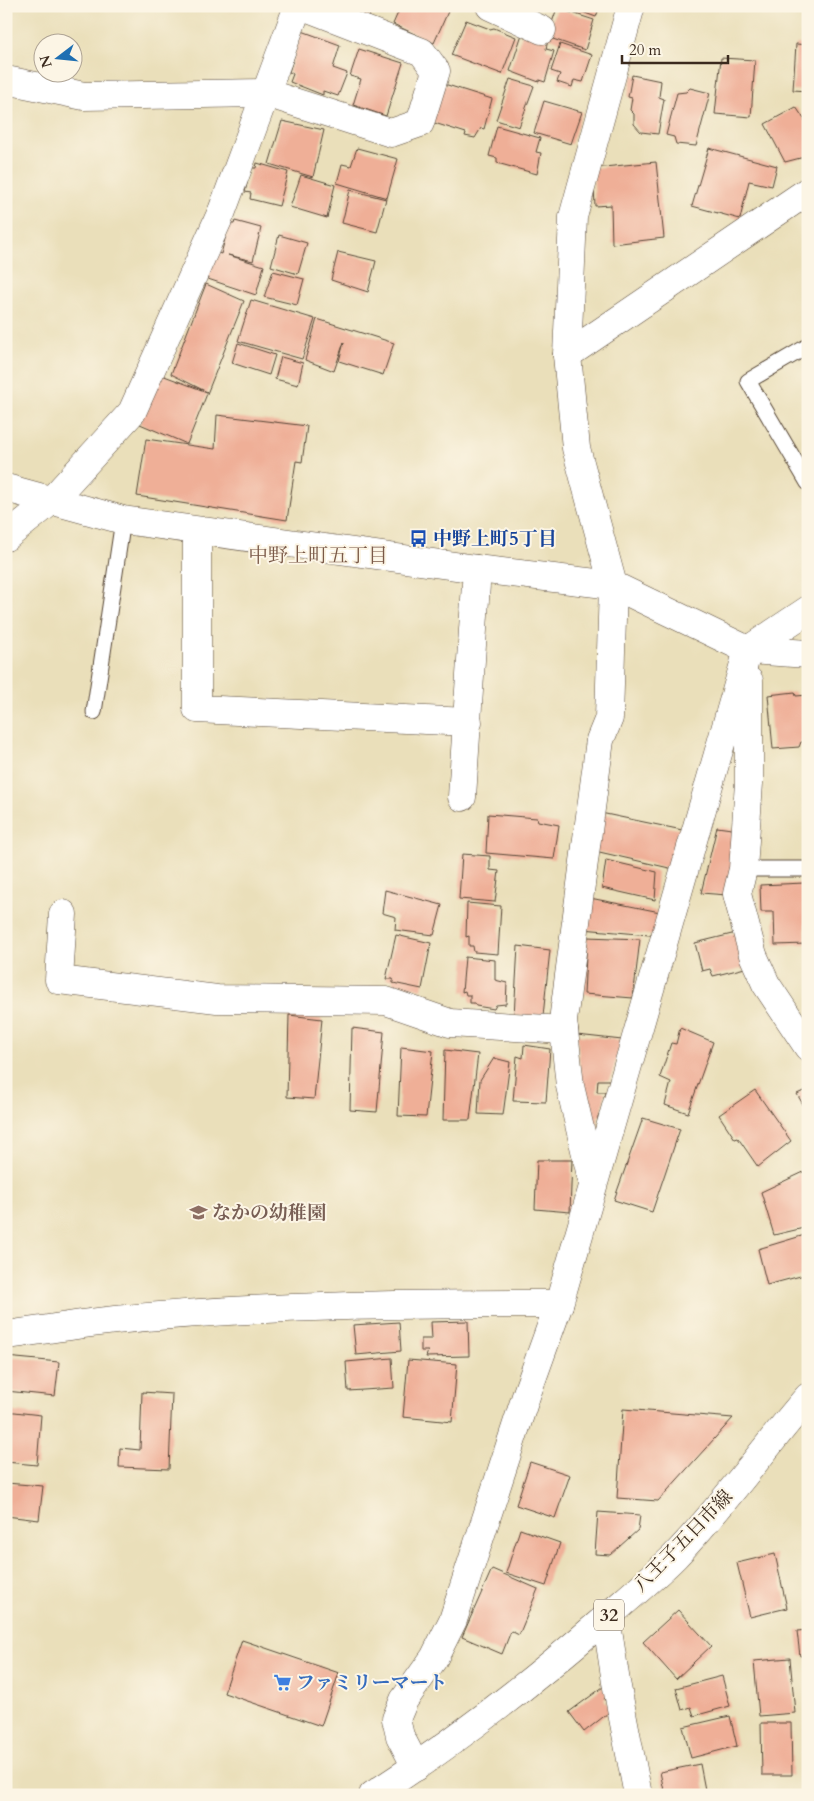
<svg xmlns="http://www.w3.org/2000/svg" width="814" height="1801" viewBox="0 0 814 1801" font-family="Cardo,'Noto Serif JP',serif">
<rect width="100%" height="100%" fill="#fcf5e5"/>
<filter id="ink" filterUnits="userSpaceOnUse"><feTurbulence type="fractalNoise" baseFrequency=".02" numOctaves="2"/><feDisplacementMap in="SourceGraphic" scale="10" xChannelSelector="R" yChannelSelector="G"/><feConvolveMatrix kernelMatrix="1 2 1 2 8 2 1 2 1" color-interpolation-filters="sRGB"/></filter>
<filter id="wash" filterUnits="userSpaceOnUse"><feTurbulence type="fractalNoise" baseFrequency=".0096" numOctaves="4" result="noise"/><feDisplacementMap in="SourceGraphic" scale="20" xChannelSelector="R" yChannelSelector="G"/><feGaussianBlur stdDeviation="1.12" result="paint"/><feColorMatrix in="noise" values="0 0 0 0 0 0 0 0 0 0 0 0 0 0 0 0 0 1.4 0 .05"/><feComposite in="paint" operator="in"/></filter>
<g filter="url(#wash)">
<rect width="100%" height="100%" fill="#eadfba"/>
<g id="blocks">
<g fill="#efaf97">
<path d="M343,6h30l-4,11z"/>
<path d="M401,6l49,1 -16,36 -41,-19z"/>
<path d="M566,6h34l-4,11z"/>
<path d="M557,8l37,12 -9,30 -38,-13z"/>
<path d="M466,20l24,9 4,-1 22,9 -14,37 -51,-19z"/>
<path d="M302,31l38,14 -7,23 14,5 -9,23 -15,-5v4l-33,-13 3,-8 -4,-2z"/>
<path d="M523,31l25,9 -2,9 8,2 -9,31 -6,-2v2l-29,-11z"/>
<path d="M560,44l32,11 -9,27 -9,-2 -2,7 -15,-5 3,-8 -9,-3z"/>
<path d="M796,44l12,1v46l-15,-1z"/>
<path d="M359,49l44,14 -17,53 -33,-11 8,-26 -11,-3z"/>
<path d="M721,58l34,2 -4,57 -36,-3z"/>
<path d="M632,75l29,6 -2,16 5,2 -6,35 -17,-2 -7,-8v-10l-4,-4 2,-12 -4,-1z"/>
<path d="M510,79l24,7 -15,41 -23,-7z"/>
<path d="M441,83l51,16 -8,30 -3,-1 -6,10 -10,-2 1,-3 -38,-12z"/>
<path d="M690,88l20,5 -14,53 -20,-2 -2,-7 -8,-2 11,-42 9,-1z"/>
<path d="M544,101l38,11 -11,32 -37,-11z"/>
<path d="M796,107l12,18v31l-23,6 -20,-38z"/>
<path d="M282,121l42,9 -11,47 -44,-13z"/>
<path d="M497,126l43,12 -4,14 5,1 -4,21 -40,-11v-5l-8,-2z"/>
<path d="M357,148l41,11 -11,39 -50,-15 5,-19 9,2z"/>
<path d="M709,148l68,18 -5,20 -23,-5 -9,38 -48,-13z"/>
<path d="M656,162l8,76 -52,6 -1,-39 -16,1 -2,-38z"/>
<path d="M257,163l31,9 -9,34 -29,-7 1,-6 -6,-1 6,-24h5z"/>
<path d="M301,175l34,10 -8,33 -37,-11z"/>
<path d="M350,190l36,9 -9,33 -35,-9z"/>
<path d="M235,221l26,7 -8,33 -25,-6 36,11 -8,29 -51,-17 6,-28 10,4 8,-30h5z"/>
<path d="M279,235l28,8 -9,31 -27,-8z"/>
<path d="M338,252l38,9 -8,31 -37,-12z"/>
<path d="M273,271l31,8 -7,26 -33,-8z"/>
<path d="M206,284l38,17 -57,143 -47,-20 19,-50 48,18 -36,-18z"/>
<path d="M251,300l64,19 -13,40 -64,-18z"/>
<path d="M317,319l77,24 -11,32 -44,-14 5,-19 -10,29 -29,-11z"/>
<path d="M238,343l37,12 -6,20 -37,-12z"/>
<path d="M281,357l22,6 -5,22 -23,-6z"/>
<path d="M217,415l90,11 -5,36 -6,-1 -9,59 -150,-24 9,-57 69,10z"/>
<path d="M795,692l1,4 12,-1v47h-7l-2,5 -26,2 -5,-54z"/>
<path d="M596,812l91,19 -9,39 -83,-19z"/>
<path d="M488,814l49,4 1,3 21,4 -5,34 -68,-6z"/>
<path d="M717,827l22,3 -12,65 -26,-2z"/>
<path d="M462,854l28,2v14l9,1 -4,31 -36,-3z"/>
<path d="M606,860l51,12 -2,28 -53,-12z"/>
<path d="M804,883l2,61 -31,1 -1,-33h-13l-1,-27z"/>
<path d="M385,890l57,15 -8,30 -39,-5 1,-13 -14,-4z"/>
<path d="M590,898l70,14v24l-77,-7z"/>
<path d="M467,903l34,3 -3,48 -24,-2 -1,-6h-4v-10l-3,1z"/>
<path d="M736,933l9,35 -32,8 -3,-7 -8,2 -7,-28z"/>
<path d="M396,935l35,8 -9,46 -29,-6v-4h-7z"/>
<path d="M587,937l53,2 -7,59 -49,-4z"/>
<path d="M518,946l32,4 -7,66h-29z"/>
<path d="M465,957l30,3v20l12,3 -1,21 -10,1 -2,4 -18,-3 -2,-3h-4v-8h-4l-1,-4 -3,1z"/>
<path d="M289,1015l33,4 -8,80 -27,-2z"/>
<path d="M352,1028l32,4 -7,80 -27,-2z"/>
<path d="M680,1028l33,14 -25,71 -23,-8 6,-23 -11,-5 11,-34 5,1z"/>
<path d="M577,1035l45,5 -12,40h-12l-1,12h8l-3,23 -4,1 -1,14 -12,-2z"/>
<path d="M524,1045l26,4 -4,53 -33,-1 4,-45 6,2z"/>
<path d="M401,1047l32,4 -7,66 -28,-1z"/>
<path d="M445,1050l33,4 -8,66h-27z"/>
<path d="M494,1058l16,4 -7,53 -25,-1 2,-34z"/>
<path d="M808,1089v24l-11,-19z"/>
<path d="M755,1090l36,51 -33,26 -20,-29 -3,1 -16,-24z"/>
<path d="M643,1118l37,11 -28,83 -38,-12z"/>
<path d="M537,1160h35l-2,52 -35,-3z"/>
<path d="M808,1170v57l-34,8 -13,-43z"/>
<path d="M808,1234v40l-41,11 -9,-36z"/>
<path d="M468,1321l1,35 -43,1 2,-6h-7v-12h11l-1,-17z"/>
<path d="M399,1322l2,29 -45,4 -3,-30z"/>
<path d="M6,1357l53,5 -4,34 -49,-5z"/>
<path d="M392,1358l2,30 -46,3 -2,-29z"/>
<path d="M408,1360l49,4 -5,58 -49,-5z"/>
<path d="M142,1392l30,2 -3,75 -50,-2 1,-19 20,2z"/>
<path d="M623,1409l110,9 -75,83 -41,-3z"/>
<path d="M6,1411l35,4 -4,50 -31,-3z"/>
<path d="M530,1462l40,13 -15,43 -39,-13z"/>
<path d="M6,1483l37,3 -4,34 -33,-4z"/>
<path d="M598,1512l42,3 -2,15 -28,25 -15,-1z"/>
<path d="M520,1529l40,14 -14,43 -40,-13z"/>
<path d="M775,1554l12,54 -37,9 -13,-54z"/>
<path d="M492,1569l46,20 -19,46 -8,-4 -9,23 -40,-17z"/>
<path d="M678,1610l33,36 -35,33 -33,-37z"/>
<path d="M808,1630v25l-8,1 -3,-25z"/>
<path d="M242,1640l97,33 -18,53 -97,-33z"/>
<path d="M790,1658l5,55 -36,3 -5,-55z"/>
<path d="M722,1676l8,30 -36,10 -3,-9 -9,3 -6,-22z"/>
<path d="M603,1687l6,8 -5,4 8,11 -28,22 -15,-20z"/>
<path d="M730,1716l7,30 -46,12 -8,-31z"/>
<path d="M761,1723h30l1,52h-30z"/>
<path d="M700,1764l6,31h-41l-5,-23z"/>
</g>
</g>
</g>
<g filter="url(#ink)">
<use href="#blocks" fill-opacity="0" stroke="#554535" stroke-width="1"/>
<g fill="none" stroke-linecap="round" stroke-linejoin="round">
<defs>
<g id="lane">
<path d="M808,346l-60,35 60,102"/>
<path d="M94,712l29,-192"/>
<path d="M743,869h65"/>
</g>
<g id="street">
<path d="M490,6l52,24"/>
<path d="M6,80l78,16 182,-3 125,40 29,-10 16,-52 -14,-19 -119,-46"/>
<path d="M567,355l241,-164"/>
<path d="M6,488l117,32 354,49 136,16 135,65 60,4"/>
<path d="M197,532v177l271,13"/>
<path d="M6,537l45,-36 81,-89 90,-201 76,-205"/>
<path d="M749,681v102l-6,86 -6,25 16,61 13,29 42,63"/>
<path d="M462,797l15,-228"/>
<path d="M63,914l-4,66 158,19 169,2 64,22 114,7"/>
<path d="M593,1184l-23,-98 -7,-65 37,-281 9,-22 4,-133 -37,-137 -9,-93 6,-138 58,-211"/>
<path d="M6,1335c37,-5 73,-11 109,-15 148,-15 296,-16 444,-16"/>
<path d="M606,1618l10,64 22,113"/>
<path d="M416,1767l-16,-31 -4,-17 8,-19 30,-42 19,-38 74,-227 32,-89 189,-654 60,-40"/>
</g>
<path id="primary" d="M373,1795c81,-52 157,-111 229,-174 24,-21 50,-42 73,-65 48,-50 88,-107 133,-159"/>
</defs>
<use href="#lane" stroke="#554535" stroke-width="17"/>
<use href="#street" stroke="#554535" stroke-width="29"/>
<use href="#primary" stroke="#554535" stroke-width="29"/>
<use href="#lane" stroke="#fff" stroke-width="15"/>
<use href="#street" stroke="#fff" stroke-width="28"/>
<use href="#primary" stroke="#fff" stroke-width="28"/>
</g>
</g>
<defs>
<symbol id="bus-bare" viewBox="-9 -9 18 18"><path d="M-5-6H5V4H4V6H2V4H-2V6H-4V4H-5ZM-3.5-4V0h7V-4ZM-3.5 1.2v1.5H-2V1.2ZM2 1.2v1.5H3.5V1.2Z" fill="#1a4fb4" stroke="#fcf5e5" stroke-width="2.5" paint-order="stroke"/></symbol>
<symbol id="school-bare" viewBox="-9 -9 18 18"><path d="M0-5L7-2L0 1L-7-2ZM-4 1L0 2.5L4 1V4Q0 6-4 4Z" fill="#8d6e63" stroke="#fcf5e5" stroke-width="2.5" paint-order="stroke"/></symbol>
<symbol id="supermarket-bare" viewBox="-9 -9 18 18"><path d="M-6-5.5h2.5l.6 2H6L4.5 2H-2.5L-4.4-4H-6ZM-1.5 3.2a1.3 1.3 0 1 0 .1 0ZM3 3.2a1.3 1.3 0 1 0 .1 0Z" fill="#3f7fe0" stroke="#fcf5e5" stroke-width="2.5" paint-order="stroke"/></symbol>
</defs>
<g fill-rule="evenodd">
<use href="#bus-bare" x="406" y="526" width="25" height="25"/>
<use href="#school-bare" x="186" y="1200" width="25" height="25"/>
<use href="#supermarket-bare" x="270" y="1670" width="25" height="25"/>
</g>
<g text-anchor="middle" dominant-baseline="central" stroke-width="4" stroke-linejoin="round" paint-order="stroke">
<rect fill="#fcf5e5" stroke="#75675a" stroke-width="1" x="594" y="1599.5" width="30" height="31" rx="4"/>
<g font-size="18" font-weight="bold" fill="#3b2a1e">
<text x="609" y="1615">32</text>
</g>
<g font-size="19" font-weight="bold" fill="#164399" stroke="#fcf5e5" text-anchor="start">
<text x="433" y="539">中野上町5丁目</text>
</g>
<g font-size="19" font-weight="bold" fill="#785e54" stroke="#fcf5e5" text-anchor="start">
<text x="212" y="1213">なかの幼稚園</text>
</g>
<g font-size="19" fill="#3b2a1e" stroke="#fcf5e5">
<text transform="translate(683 1541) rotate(-46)">八王子五日市線</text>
</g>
<g font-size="19" font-weight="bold" fill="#366cbe" stroke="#fcf5e5" text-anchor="start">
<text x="296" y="1683">ファミリーマート</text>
</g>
<g font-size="20" fill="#7a5948" stroke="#fcf5e5">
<text x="318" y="555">中野上町五丁目</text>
</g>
</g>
<rect width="814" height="1801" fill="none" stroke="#fcf5e5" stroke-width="25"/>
<g transform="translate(58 58) rotate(254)"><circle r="24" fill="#fcf5e5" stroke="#afa495"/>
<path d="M0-4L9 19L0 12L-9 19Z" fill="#1f6fb2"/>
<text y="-8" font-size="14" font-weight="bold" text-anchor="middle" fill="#3b2a1e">N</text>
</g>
<path d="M622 55v8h106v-8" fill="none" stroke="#3b2a1e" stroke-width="2.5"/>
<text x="629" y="55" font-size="15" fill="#3b2a1e" stroke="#fcf5e5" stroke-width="4" paint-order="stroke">20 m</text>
</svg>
